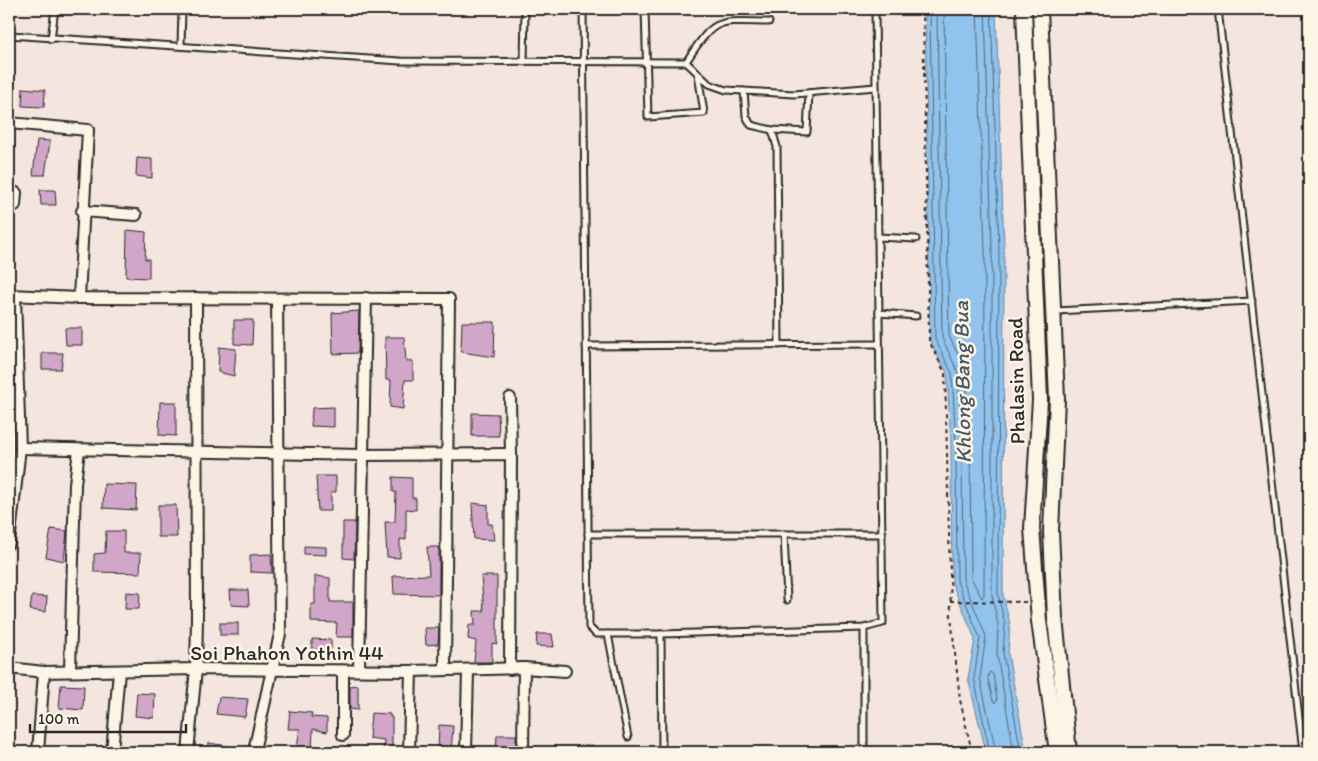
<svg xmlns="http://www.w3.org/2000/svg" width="1318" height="761" viewBox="0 0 1318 761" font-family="Itim,sans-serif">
<rect width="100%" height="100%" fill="#f4e5df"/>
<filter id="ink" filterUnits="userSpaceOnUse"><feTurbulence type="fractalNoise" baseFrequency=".02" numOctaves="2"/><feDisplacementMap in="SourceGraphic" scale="10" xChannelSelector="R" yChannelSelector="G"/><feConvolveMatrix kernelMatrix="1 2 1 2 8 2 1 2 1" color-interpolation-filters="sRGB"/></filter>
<g filter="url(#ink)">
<path fill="#90c3ed" stroke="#68869f" d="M925,9h71l8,239 -1,347 7,29 -2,30 18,98h-40l-18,-74 7,-39 -23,-56 -1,-140 -4,-70 -17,-32z"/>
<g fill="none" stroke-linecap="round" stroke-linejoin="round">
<g stroke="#536879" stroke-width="1">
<path d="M930,9l5,330 17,34 4,70 1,138 23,57 -6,40 16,74"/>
<path d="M937,9l5,329 16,34 4,71 1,137 23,56 -6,42 16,74"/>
<path d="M944,9l5,327 17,35 4,72 1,135 11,20 2,-3 1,-346 -8,-240"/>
<path d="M985,9l7,240v346l6,30 -1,30 17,97"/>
<path d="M991,9l8,240 -1,346 7,29 -2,30 18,98"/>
<path d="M990,672l3,2 4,26 -2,3 -2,-2 -5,-23z"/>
</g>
</g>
<g fill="#d2a6c9" stroke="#2b2b2b">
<path d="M23,88l22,2 -1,17 -22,-1z"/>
<path d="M37,140l13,1 -5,34h-12z"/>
<path d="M137,158l15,1v19l-16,-2z"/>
<path d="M40,190h15l1,15h-15z"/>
<path d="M127,230l19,2 -1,27h4v19l-23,-1z"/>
<path d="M359,311l-1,42 -25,1 -1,-41z"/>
<path d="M234,320h19l-1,25 -18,-1z"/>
<path d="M462,322h33l-1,35 -33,-5z"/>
<path d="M65,328h17v17h-16z"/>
<path d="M385,337h19l2,24h7v19h-8l-2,29 -13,-2 1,-27h-5z"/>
<path d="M219,347l17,2 -2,27 -16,-4z"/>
<path d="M42,353h21l-2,16h-19z"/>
<path d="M160,402h16v34l-17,-1z"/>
<path d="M334,407v20l-23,-1 1,-18z"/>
<path d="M472,413l26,1 1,22h-27z"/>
<path d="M316,476h20v16h-5v19h-13z"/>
<path d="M393,477l19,1v20h4v12l-10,-1v31l-6,-1v19l-13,-1 -2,-35h10l1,-30h-3z"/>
<path d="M104,484l33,1 -1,25 -33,-2z"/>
<path d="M472,503l16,2v19h4l2,16 -20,-1z"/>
<path d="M158,505h18l1,32h-19z"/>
<path d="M343,522h12l-1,37 -11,-1z"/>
<path d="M51,529l16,2 -3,30 -18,-4z"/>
<path d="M106,531h18v22h17l-1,20 -46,-1v-18l11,-1z"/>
<path d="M304,546l22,1v8l-22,-1z"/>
<path d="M427,547h12v48l-45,-1 -1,-18 36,-1z"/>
<path d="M271,554l1,19 -22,-1v-17z"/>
<path d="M315,576l15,2v24h23v35h-17l1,-14 -26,-1v-18h4z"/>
<path d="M481,576h16v68l-5,-1v19h-18l2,-21 -8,-2 1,-14h6l-1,-14h10z"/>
<path d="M230,590h18l1,16 -18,-1z"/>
<path d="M126,592l14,1 -1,16h-14z"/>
<path d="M32,596l15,1 -1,15 -16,-2z"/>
<rect x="220" y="623" width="18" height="12"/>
<path d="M425,628h14l-1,16 -12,1z"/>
<path d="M537,634h15l2,13 -18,-1z"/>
<path d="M312,639l19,1v11l-19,-1z"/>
<path d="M61,685l23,1 -1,24 -24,-2z"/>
<path d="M358,685v25l-8,-1v-23z"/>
<path d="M137,693l18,1 -1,24 -19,-2z"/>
<path d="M219,697l29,2 -3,18 -29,-3z"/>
<path d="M290,711l22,2 -1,4 16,1v14l-14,-3 -1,23h-16l4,-23h-12z"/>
<path d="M371,713l19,1v3h2v35h-9l1,-12 -15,-2z"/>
<path d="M439,725l14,1 -2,26h-13z"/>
<path d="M497,735h19v13h-4l-1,4h-15z"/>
<path d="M209,743l30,5 -1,4h-30z"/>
</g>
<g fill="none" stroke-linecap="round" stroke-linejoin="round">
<defs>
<g id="lane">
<path d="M583,9l6,618 7,7h65l203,-6 19,-5 -8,-614"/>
<path d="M645,9l3,108 56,-4 -6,-39"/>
<path d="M1218,9l85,743"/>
<path d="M9,35l391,26 286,1c30,-46 31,-41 83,-40"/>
<path d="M51,39l4,-30"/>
<path d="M181,46l1,-37"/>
<path d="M524,62l1,-53"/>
<path d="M686,62l23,22 17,6 68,4 82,-7"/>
<path d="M744,91l2,25 5,9 21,5 35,2 2,-39"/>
<path d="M772,130l5,17 2,198"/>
<path d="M878,237l38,2"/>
<path d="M1055,311l197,-10"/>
<path d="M879,313l37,3"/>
<path d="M586,346l293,-2"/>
<path d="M588,534h294"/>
<path d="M784,534l3,66"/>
<path d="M864,628v124"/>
<path d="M608,634l20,103"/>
<path d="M661,634l1,118"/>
</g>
<g id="street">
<path d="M9,123l79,7 -9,168"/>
<path d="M9,190l7,3 -1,12"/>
<path d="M82,211l54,4"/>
<path d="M9,295l70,3 370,1 -4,370"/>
<path d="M510,398l1,56"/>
<path d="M20,448l342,7 149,-1 -1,215"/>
<path d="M9,543l11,-95 -5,-152"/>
<path d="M9,668l35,4 152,-3 215,2 113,-3 41,3"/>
<path d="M70,670l5,-186 4,-34"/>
<path d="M359,670l7,-372"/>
<path d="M343,671v64"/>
<path d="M255,746l25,-112 -3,-335"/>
<path d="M38,752l6,-80"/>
<path d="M112,752l7,-81"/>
<path d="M188,752l8,-83 1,-50 -1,-321"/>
<path d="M409,752l2,-81"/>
<path d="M466,752l2,-81"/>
<path d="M523,752l1,-84"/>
</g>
<g id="secondary">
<path d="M1024,9l16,391 -8,128 7,93 18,131"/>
<path d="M1040,9l17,390 -6,132 4,87 14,134"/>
</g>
</defs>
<use href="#lane" stroke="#2b2b2b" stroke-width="9"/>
<use href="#street" stroke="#2b2b2b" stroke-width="14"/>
<use href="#secondary" stroke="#2b2b2b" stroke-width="18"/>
<g stroke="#2b2b2b" stroke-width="2" stroke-dasharray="4 4" stroke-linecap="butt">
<path d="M923,9l6,332 16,32 6,243 9,84 12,52"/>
<path d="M950,601l76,1"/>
</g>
<use href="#lane" stroke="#fcf5e5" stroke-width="5"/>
<use href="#street" stroke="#fcf5e5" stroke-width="10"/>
<use href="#secondary" stroke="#fcf5e5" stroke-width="14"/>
</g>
</g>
<g text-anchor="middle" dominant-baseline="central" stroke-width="5" stroke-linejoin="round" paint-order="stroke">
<g font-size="21" fill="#2b2b2b" stroke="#fcf5e5">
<text transform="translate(1016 381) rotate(-91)">Phalasin Road</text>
<text x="287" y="652">Soi Phahon Yothin 44</text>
</g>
<g font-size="22" font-style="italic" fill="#495965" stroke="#fcf5e5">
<text transform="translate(962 382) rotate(-91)">Khlong Bang Bua</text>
</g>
</g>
<rect width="1318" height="761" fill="none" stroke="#fcf5e5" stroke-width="30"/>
<rect x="15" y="15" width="1288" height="731" fill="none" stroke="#2b2b2b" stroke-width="2" filter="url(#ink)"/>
<path d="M30 724v8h156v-8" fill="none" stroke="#2b2b2b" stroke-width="2.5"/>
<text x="38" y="724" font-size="15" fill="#2b2b2b" stroke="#fcf5e5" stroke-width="4" paint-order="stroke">100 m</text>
</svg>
